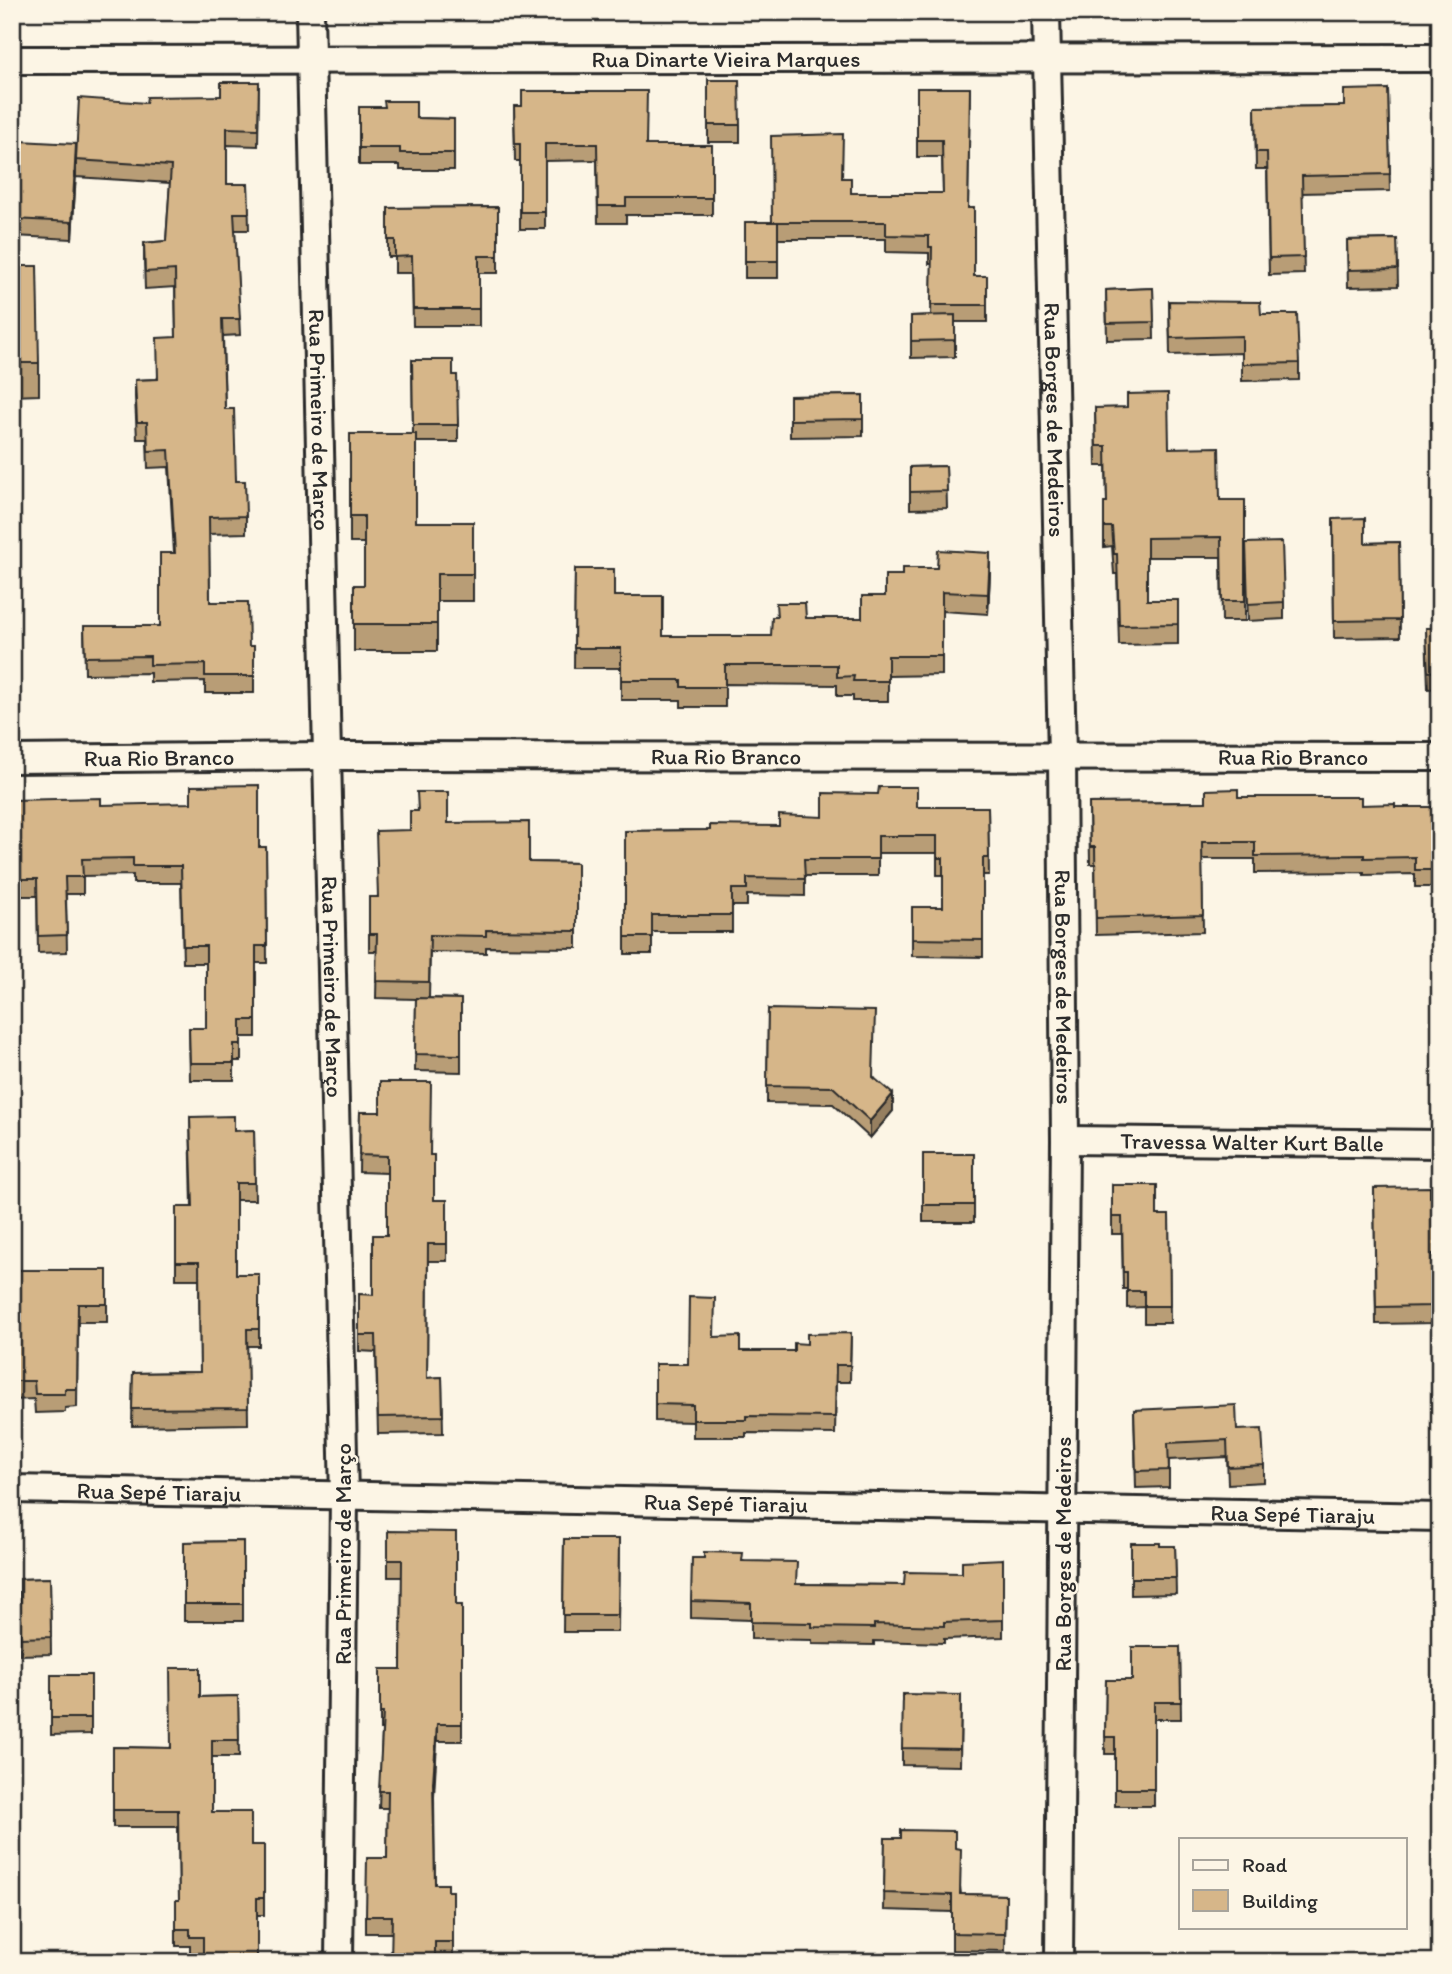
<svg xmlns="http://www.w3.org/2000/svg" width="1452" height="1974" viewBox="0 0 1452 1974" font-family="Itim,sans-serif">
<rect width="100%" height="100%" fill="#fcf5e5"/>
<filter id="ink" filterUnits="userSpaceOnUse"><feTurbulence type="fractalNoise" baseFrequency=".0143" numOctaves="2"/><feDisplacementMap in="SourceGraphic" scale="14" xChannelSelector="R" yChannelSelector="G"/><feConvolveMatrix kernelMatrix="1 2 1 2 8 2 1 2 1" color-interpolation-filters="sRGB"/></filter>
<g filter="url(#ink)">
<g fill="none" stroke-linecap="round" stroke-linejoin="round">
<defs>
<g id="minor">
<path id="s1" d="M310,12l34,1485 -5,465"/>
<path id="s2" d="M1046,12l16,744 3,384 -6,822"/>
<path id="s3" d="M12,60l1428,-2"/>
<path id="s4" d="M12,759l317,-3 1111,1"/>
<path id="s5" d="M1065,1140l375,4"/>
<path id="s6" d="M12,1489l1428,28"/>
</g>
</defs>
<use href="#minor" stroke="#2b2b2b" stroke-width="32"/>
<use href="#minor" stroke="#fcf5e5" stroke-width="26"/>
</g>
<g fill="#b89d76" stroke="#2b2b2b" stroke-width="2">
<rect x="104" y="12" width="53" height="4"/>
<path d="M708,80l32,45v17h-32z"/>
<path d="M259,82l-1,64 -31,-1v39h21l1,46h-14l5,105 -17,1 2,73 11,72 10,35v17l-37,1 1,68 39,44h5v47h-49v-12l-55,1v-9l-65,1 -1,-48h76l14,-73 -5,-86 -21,1 -1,-29h-10l-2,-42v-17l22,-1 19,-42 -1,-50 -30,2 -1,-29v-17l22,-2 4,-58 -94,-6v-5l-4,67 -58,-3v-17l62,-75 70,-41 75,-7z"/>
<path d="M917,88h53l-2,120 6,68h13v46h-32v35l-44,1v-42l20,-1 1,-51h-3v-11l-43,-1v-13h-108v39h-33v-56h27l71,-44 8,15h92l-1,-36h-25z"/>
<path d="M1388,89l2,102 -88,2 2,81 -35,1 -2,-106h-11l-1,-62 89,-1z"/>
<path d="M514,106l133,39h65v70h-86v8h-28l-1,-63 -52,1v68h-25v-68h-5z"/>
<path d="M359,107l57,11 38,1v51h-54v-5h-41z"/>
<path d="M498,207v66h-19v53h-66l-1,-53h-17v-16h-7v-49z"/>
<path d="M1397,239l1,47 -50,1 -1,-47z"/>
<path d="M12,266l27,97v32l-27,1z"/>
<path d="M1153,288l1,51 -47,1 -1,-50z"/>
<path d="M1169,301l92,13 38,49v17l-57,1v-28l-72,2z"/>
<path d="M412,360l41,15 5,50v17h-42v80h57v79h-36v50h-83v-66h10v-42h-14v-109h63z"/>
<path d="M863,395v41l-73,1v-41z"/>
<path d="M1095,408l74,40 51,52h25v121h-23l-1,-64h-74v43h31v44l-59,1 -2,-71h-3l-2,-28 -8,1v-45h3l-1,-36h-10z"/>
<path d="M946,466l1,42 -37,1v-42z"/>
<path d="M1333,519l32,24 34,-1 1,95 -66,1z"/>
<path d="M1246,560l38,42v17l-36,2z"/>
<path d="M575,569l39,27 49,40h108l35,-18h56l23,-22 105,-23 -2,41 -46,-3v64l-54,1v25h-35v-5h-16v-11l-112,-1v23h-44v-7h-60v-32h-47z"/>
<path d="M1426,628h14v60l-12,1z"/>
<path d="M1238,797l157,10h45v80h-25v-13l-51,1v-3l-109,1v-14h-53l1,73 -107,3 -1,-71h-5l-1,-61 117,-1z"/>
<path d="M12,800l89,5 158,42h7l1,116h-11v74h-15v24h-7v19h-44l-1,-52h17v-65h-23l-2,-80h-48v-8l-50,1v18h-17l1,58 -29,1 -1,-57h-25z"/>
<path d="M917,807h71l1,68h-6v82l-71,-1v-49h31v-32h-6v-22h-59v23h-73v20l-58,-1v11h-15v26h-80v22h-27v-123l85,-1 69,-4 44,-9z"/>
<path d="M448,823l81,39 48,1v85l-91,-1v6l-56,-1 -1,46 32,1v73l-46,-1 1,-72 -40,-1 1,-47h-8v-37l41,-84z"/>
<path d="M768,1009l106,68 19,34 -23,27 -37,-34 -66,-1z"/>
<path d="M360,1112l70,43 4,45h13v61h-19l-1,117 15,-1 1,56 -65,1 -2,-82 -17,-1v-57l14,1 14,-60v-62l-28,-1z"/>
<path d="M190,1117l44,14 20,-1 1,70h-19v74h23v72h-12l1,78 -116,2 1,-53 67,-1 -1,-93h-23v-72h16z"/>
<rect x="923" y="1154" width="51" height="68"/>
<path d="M1112,1185l45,30h12l1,108h-26v-16l-17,1v-19h-4l-1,-55h-10z"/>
<path d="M1374,1188l56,9h10v74h-7l1,52 -58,1z"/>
<path d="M12,1270h95v52h-29l-1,85 -12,1v4l-30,1 -1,-14 -22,1z"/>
<path d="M851,1333l-1,49h-14l-1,52 -89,-1v4h-53v-15l-38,-1v-57h33l26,-27 26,14h54l13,-7z"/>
<path d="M1134,1410l103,20 27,35v17l-36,2 -1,-27 -58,3v27l-33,1z"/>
<path d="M388,1531l68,74h6v136h-25l-3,56 1,87 13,7 5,51v17h-18l-44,-26h-25v-17l21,-58 1,-50h-9l3,-78h-2v-61h21l1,-92h-14z"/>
<path d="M564,1539h55l-1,93h-55z"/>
<path d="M243,1541v80h-59v-79z"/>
<path d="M1131,1543l29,3h15l1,48 -45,1z"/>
<path d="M1003,1559v78l-59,2v4l-70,-2v4l-62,-1v-4l-61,-1v-19l-60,-2v-17l52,-40 53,23 108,1 58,-12z"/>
<path d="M50,1578l1,76 -31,1v-76z"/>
<path d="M1180,1647l1,72h-27v87h-39v-52h-10l1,-74h26z"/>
<path d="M51,1675h40v59l-40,1z"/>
<path d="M961,1695l-1,71 -58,-1v-17z"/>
<path d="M238,1696l1,61h-27v55l39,33h13v70h-7l-54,39h-13v-8h-14v-46h3l-1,-73h-65v-80l57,1 30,-51z"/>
<path d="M885,1838l70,10 6,46 45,1 -1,56 -53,-1v-38l-68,-2z"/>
</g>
<g fill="#967f60" stroke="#2b2b2b" stroke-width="2">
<path d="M76,160v12l-4,67v-17z"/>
<path d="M990,553v20l-2,41v-20z"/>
<path d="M893,1094v17l-23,27v-17z"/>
<path d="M437,1724v17l-4,59v-17z"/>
</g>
<g fill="#d6b689" stroke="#2b2b2b" stroke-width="2">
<path d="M708,80h31l1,45h-32z"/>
<path d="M221,82h38l-1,47 -31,-1v56h21l1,29h-15l6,106h-18l3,90h9l2,72h9l1,35 -37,1 1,85h38l1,44h5v30h-49v-12l-55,1v-9l-65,1 -1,-31h76v-73h15l-6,-103 -21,1 -1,-29h-10l-2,-42 23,-1 -1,-41 19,-1 -1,-67 -30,2 -1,-29 22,-2 5,-75 -95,-6 3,-62 67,5 1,-6 74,-1z"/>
<path d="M917,88h53l-2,120h6v68h13v29h-56l1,-58h-3v-11l-43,-1v-13h-114l-1,-86 72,-2 -1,44h9v15h92l-1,-53h-25z"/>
<path d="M1388,89l2,85 -88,2 2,81 -35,1 -2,-106h-11l-1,-45 89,-1v-16z"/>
<path d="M522,91h125l-1,54h66v53h-86v8h-28l-1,-62h-52v68h-25v-68h-5l-1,-38h8z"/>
<path d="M384,101h32v17l38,1v34h-54v-5h-41v-41h26z"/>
<path d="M19,141l57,3 -4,78 -58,-3z"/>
<path d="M498,207v49h-19v53h-66l-1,-53 -17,1v-17h-7v-32z"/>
<rect x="745" y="222" width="33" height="39"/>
<path d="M1397,239l1,30 -50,1 -1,-30z"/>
<path d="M12,266h25l2,97h-27z"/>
<path d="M1153,288l1,34 -47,1 -1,-33z"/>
<path d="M1169,301l91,1 1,12h36l2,49 -57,1v-28l-72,2z"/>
<path d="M955,315v25l-44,1v-25z"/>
<path d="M412,360h41v15h4l1,50h-45z"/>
<path d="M1168,393l1,55 50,-1 1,53h25v101h-23l-1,-64 -74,1v62h31v24l-59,1 -2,-71h-3l-2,-27h-8v-25h3l-1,-56h-10l-1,-38 32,-1v-13z"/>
<path d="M863,395v24l-73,1v-24z"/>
<path d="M350,434h66v88h57v52h-36v50h-83v-39h10v-69h-14z"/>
<path d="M946,466l1,25 -37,1v-25z"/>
<path d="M1365,518v25l34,-1 1,78 -66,1 -1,-102z"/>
<path d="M1282,542l2,60 -36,2 -2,-61z"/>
<path d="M938,550l52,3 -2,41 -46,-2v64h-54v25h-35l1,-5 -17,1v-12h-112v22h-44v-7h-60v-32h-47l1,-79h39v27h49v40h108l1,-19h5l-1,-14h29l1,15h56v-22h23v-21h17v-7h35z"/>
<path d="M1426,628h14v43l-12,1z"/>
<path d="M259,785v62h7l1,99h-11v74h-15v24h-7v19h-44l-1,-35h17v-82h-23l-2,-80h-48v-8l-51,1 1,18h-18l2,58 -29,1 -1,-57h-25v-79l89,-2v7l90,-2v-17z"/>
<path d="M879,787h38v20h71l1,51h-6v82l-71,-1v-32h31v-49h-6v-22h-59v23h-74l1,20 -58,-1v11h-15v26h-80v22h-27v-106l85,-1v-5l69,1v-11l44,2v-24l55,1z"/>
<path d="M1238,789v8h123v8l34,-1v3h45v63h-25v-13l-51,1v-3l-109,1v-14h-53l1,73 -107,3 -1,-71h-5l-1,-44 117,-1v-12z"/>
<path d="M417,792h31v31l81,-1v40l48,1v68l-91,-1v6l-56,-1 -1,47 -53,-1 1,-47h-8v-37h9l-2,-66 34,-1v-19h8z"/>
<path d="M416,998l45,1v56l-46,-1z"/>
<path d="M768,1009l107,2 -2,66 20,17 -23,27 -37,-34 -66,-1z"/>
<path d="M380,1082h51l-1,73h4v45h13v44h-19l-1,134 15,-1 1,39 -65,1 -2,-82h-17v-41l14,1v-60h14v-79l-28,-1 1,-43h20z"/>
<path d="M234,1116v15l20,-1 1,53h-19v91h23v55h-12l1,79 -116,1 1,-36 67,-1 -1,-110h-23v-55h17l-3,-90z"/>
<rect x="923" y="1154" width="51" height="51"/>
<path d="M1112,1185h45v30h12l1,91h-26v-15h-17v-19h-4l-1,-55h-10z"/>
<path d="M1430,1187v10h10v57h-8l2,52 -58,1 -2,-119z"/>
<path d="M12,1270h95v34h-29l-1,85h-12v5h-30l-1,-13h-22z"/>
<path d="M689,1297l26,1 -1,39 26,-1v15h54v-8l13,1v-10l44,-1 -1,32h-14l-1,52 -89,-1v4h-53v-15l-38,-1v-40h33z"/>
<path d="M1236,1405l1,25 25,-1 2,36 -36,2 -1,-27 -59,3 1,27 -33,1 -2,-61z"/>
<path d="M388,1531l68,1v73h6v119h-25l-4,59 2,101h13v7h5v51h-18v20h-44l1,-46h-26l1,-58h20l1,-67h-9l4,-78h-3v-44h21l1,-109h-14z"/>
<path d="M564,1539h55l-1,76h-55z"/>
<path d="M243,1541v63h-59v-62z"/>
<path d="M1131,1543h29v3h15l1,32h-45z"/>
<path d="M704,1552l39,1 -1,8 55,1 -1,22 108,1 1,-13 57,1v-12l41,-2v61l-59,2v4l-70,-2v4l-62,-1v-4l-61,-1v-19l-60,-2 1,-43h12z"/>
<path d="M50,1578l1,59 -31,1v-59z"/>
<path d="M1132,1647h48l1,55h-27v87h-39v-52h-10l1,-57h26z"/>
<path d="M170,1668h30v29l38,-1 1,44h-27v72h39v33h13v53h-7v64h-54v-25h-13v-8h-14v-29h3l-1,-90h-65v-63l58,1z"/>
<rect x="51" y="1675" width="40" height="43"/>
<path d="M903,1694l58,1 -1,54 -58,-1z"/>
<path d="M901,1830l54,1v17l6,1 -1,45 46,1 -1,39 -53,-1v-38l-68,-2 1,-55h16z"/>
</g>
</g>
<g text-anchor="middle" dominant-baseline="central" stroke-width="5" stroke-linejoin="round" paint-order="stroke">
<g font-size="23" fill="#2b2b2b" stroke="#fcf5e5">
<text stroke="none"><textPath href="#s3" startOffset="714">Rua Dinarte Vieira Marques</textPath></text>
<text stroke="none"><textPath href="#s1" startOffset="408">Rua Primeiro de Março</textPath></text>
<text stroke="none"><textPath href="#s2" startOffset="408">Rua Borges de Medeiros</textPath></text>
<text stroke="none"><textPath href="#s4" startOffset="714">Rua Rio Branco</textPath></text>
<text stroke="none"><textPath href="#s4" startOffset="147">Rua Rio Branco</textPath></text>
<text stroke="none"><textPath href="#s4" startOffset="1281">Rua Rio Branco</textPath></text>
<text stroke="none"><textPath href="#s1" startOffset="975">Rua Primeiro de Março</textPath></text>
<text stroke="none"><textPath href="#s2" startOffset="975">Rua Borges de Medeiros</textPath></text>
<text stroke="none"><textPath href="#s5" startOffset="187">Travessa Walter Kurt Balle</textPath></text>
<text stroke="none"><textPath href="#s6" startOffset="147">Rua Sepé Tiaraju</textPath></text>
<text stroke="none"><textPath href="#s6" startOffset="714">Rua Sepé Tiaraju</textPath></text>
<text stroke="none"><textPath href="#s6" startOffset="1281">Rua Sepé Tiaraju</textPath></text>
<text transform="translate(343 1554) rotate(-90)">Rua Primeiro de Março</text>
<text transform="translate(1063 1554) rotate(-90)">Rua Borges de Medeiros</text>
</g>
</g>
<rect width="1452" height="1974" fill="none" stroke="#fcf5e5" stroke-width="42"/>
<rect x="21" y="21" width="1410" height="1932" fill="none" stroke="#2b2b2b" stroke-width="2.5" filter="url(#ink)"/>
<rect x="1179" y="1838" width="228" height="91" fill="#fcf5e5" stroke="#a8a49b" stroke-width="2"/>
<rect x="1193" y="1860" width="35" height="10" fill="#fcf5e5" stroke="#a8a49b" stroke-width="2"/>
<text x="1242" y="1872" font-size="21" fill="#2b2b2b">Road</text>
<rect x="1193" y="1890" width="35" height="21" fill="#d6b689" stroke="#a8a49b" stroke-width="2"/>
<text x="1242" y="1908" font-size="21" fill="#2b2b2b">Building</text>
</svg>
